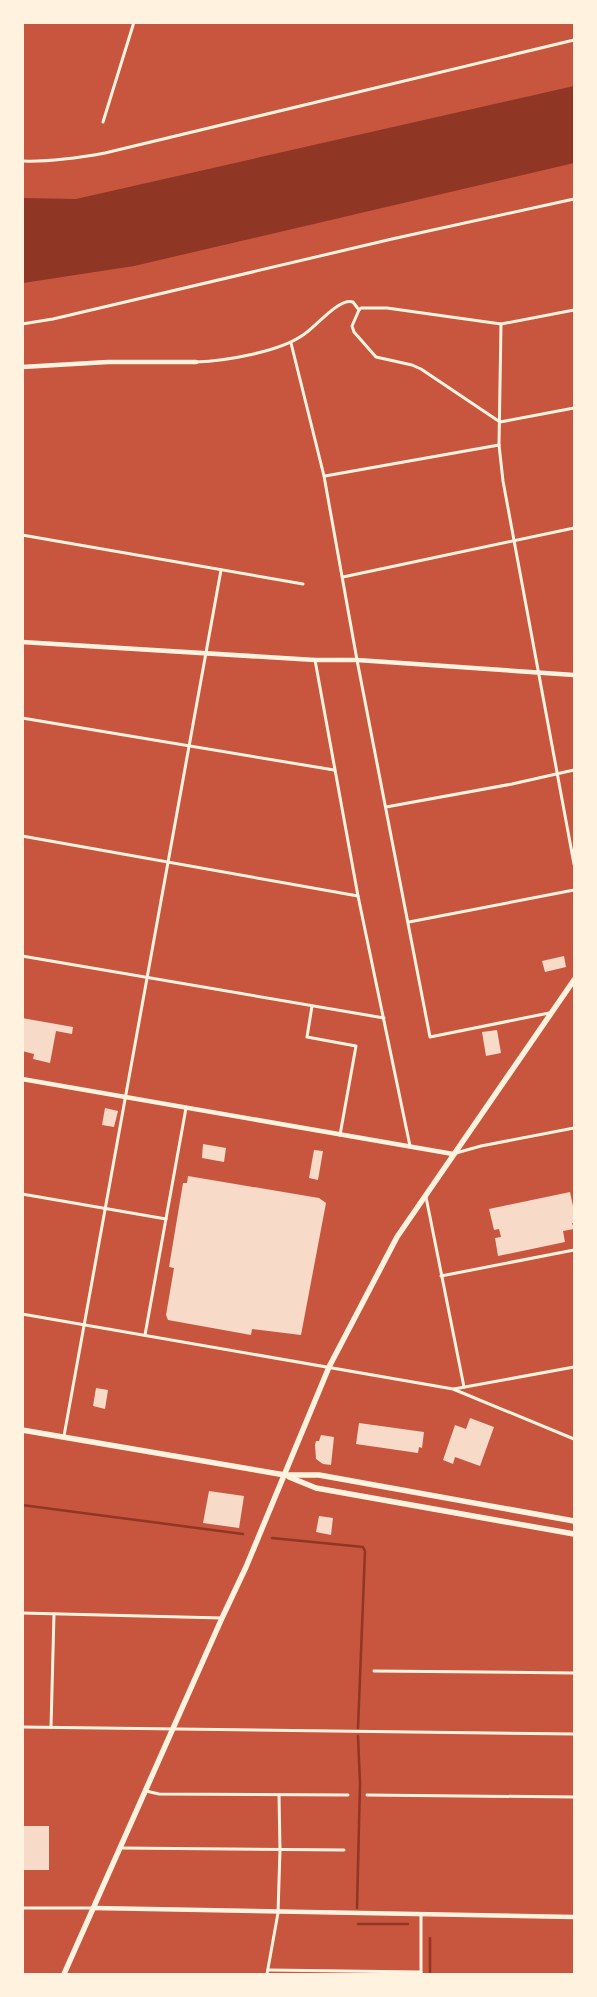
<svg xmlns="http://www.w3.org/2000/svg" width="597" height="1997" viewBox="0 0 597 1997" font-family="Quicksand,sans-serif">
<rect width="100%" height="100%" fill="#c8553d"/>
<path fill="#8f3625" d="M574,86v77l-440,103 -111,17v-85l53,1z"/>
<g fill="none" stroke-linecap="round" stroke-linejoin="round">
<g stroke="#8f3625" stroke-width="2.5">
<path d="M22,1505l221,29"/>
<path d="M272,1538l91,9 2,4 -7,177"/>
<path d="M357,1908l3,-125 -2,-47"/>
<path d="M358,1924h50"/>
<path d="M430,1974v-36"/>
</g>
</g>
<g fill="#f7dbc8">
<path d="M564,956l2,11 -21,5 -3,-11z"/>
<path d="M22,1018l51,9 -1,7 -16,-3 -6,32 -17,-4 1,-5 -12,-3z"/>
<path d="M497,1030l4,23 -15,3 -4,-24z"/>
<path d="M105,1108l13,3 -4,16 -12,-2z"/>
<path d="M203,1144l23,4 -2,14 -22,-4z"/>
<path d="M314,1150l9,1 -5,29 -9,-2z"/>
<path d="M188,1176l131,22 7,5 -25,132 -49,-6 -1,6 -83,-15 -2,-5 8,-47 -5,-1 14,-84h4z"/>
<path d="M570,1192l4,19v12h-2l2,6 -11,2 2,11 -67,14 -3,-18 6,-1 -2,-8 -5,1 -5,-21z"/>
<path d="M96,1388l12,2 -3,19 -12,-3z"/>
<path d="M470,1418l24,9 -14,39 -25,-9 -2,7 -10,-4 12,-35 11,4z"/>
<path d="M359,1423l65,9 -2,16 -3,-1 -1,6 -62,-9z"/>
<path d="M321,1435l13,2 -3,28 -8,-1 -7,-5 -1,-14 1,-4h3z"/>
<path d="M209,1491l35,5 -5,32 -36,-5z"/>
<path d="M319,1516l14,2 -2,17 -15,-3z"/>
<rect x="22" y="1826" width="27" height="44"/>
</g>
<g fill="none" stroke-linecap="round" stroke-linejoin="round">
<g stroke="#fff3e0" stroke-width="3">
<path d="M103,122l31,-100"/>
<path d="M22,161c29,1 56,-3 83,-8l469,-113"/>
<path d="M574,310l-73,14 -114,-16h-26l-2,2 -7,16 2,6 22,25 36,8 9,4 79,53 74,-14"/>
<path d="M22,324l31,-5 339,-80 182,-40"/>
<path d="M501,324l-2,121 4,36 71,383"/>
<path d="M291,343l33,133 33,184 73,377 119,-24"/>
<path d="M196,362c29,-1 83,-10 107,-27 12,-7 36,-38 50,-33l6,8"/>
<path d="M325,476l174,-31"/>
<path d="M22,535l281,49"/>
<path d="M343,577l231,-49"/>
<path d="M315,660l43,236 52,250"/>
<path d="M22,718l312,52"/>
<path d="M386,807l126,-23 62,-14"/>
<path d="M22,836l336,60"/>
<path d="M409,922l165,-32"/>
<path d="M22,956l362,62"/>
<path d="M312,1006l-5,31 49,9 -16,89"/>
<path d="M456,1153l25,-7 93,-18"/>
<path d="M22,1194l144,25"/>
<path d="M426,1197l38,190"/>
<path d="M441,1276l133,-26"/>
<path d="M22,1314l431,75 121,50"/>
<path d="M145,1335l41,-227"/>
<path d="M454,1389l120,-22"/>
<path d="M64,1436l157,-866"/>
<path d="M22,1613l200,5"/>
<path d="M374,1671l200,2"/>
<path d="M22,1727l552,7"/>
<path d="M51,1727l3,-113"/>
<path d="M146,1791l13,3 189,1"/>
<path d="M367,1795l207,2"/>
<path d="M121,1848l223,2"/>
<path d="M22,1908h72"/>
<path d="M268,1970l153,2"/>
<path d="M267,1974l11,-61 2,-63 -1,-55"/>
<path d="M421,1974v-59"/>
</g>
<g stroke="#fff3e0" stroke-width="4.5">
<path d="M22,367l86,-5h88"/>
<path d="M22,642l293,18h42l217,15"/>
<path d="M22,1079l431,75"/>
<path d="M94,1908l480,9"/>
</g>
<g stroke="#fff3e0" stroke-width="5.5">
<path d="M22,1430l263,45h34l255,46"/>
<path d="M289,1477l27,11 258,46"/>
<path d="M64,1974l158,-356 24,-51 83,-200 68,-130 177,-257"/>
</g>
</g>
<rect width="597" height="1997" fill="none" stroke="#fff3e0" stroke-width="48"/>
</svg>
